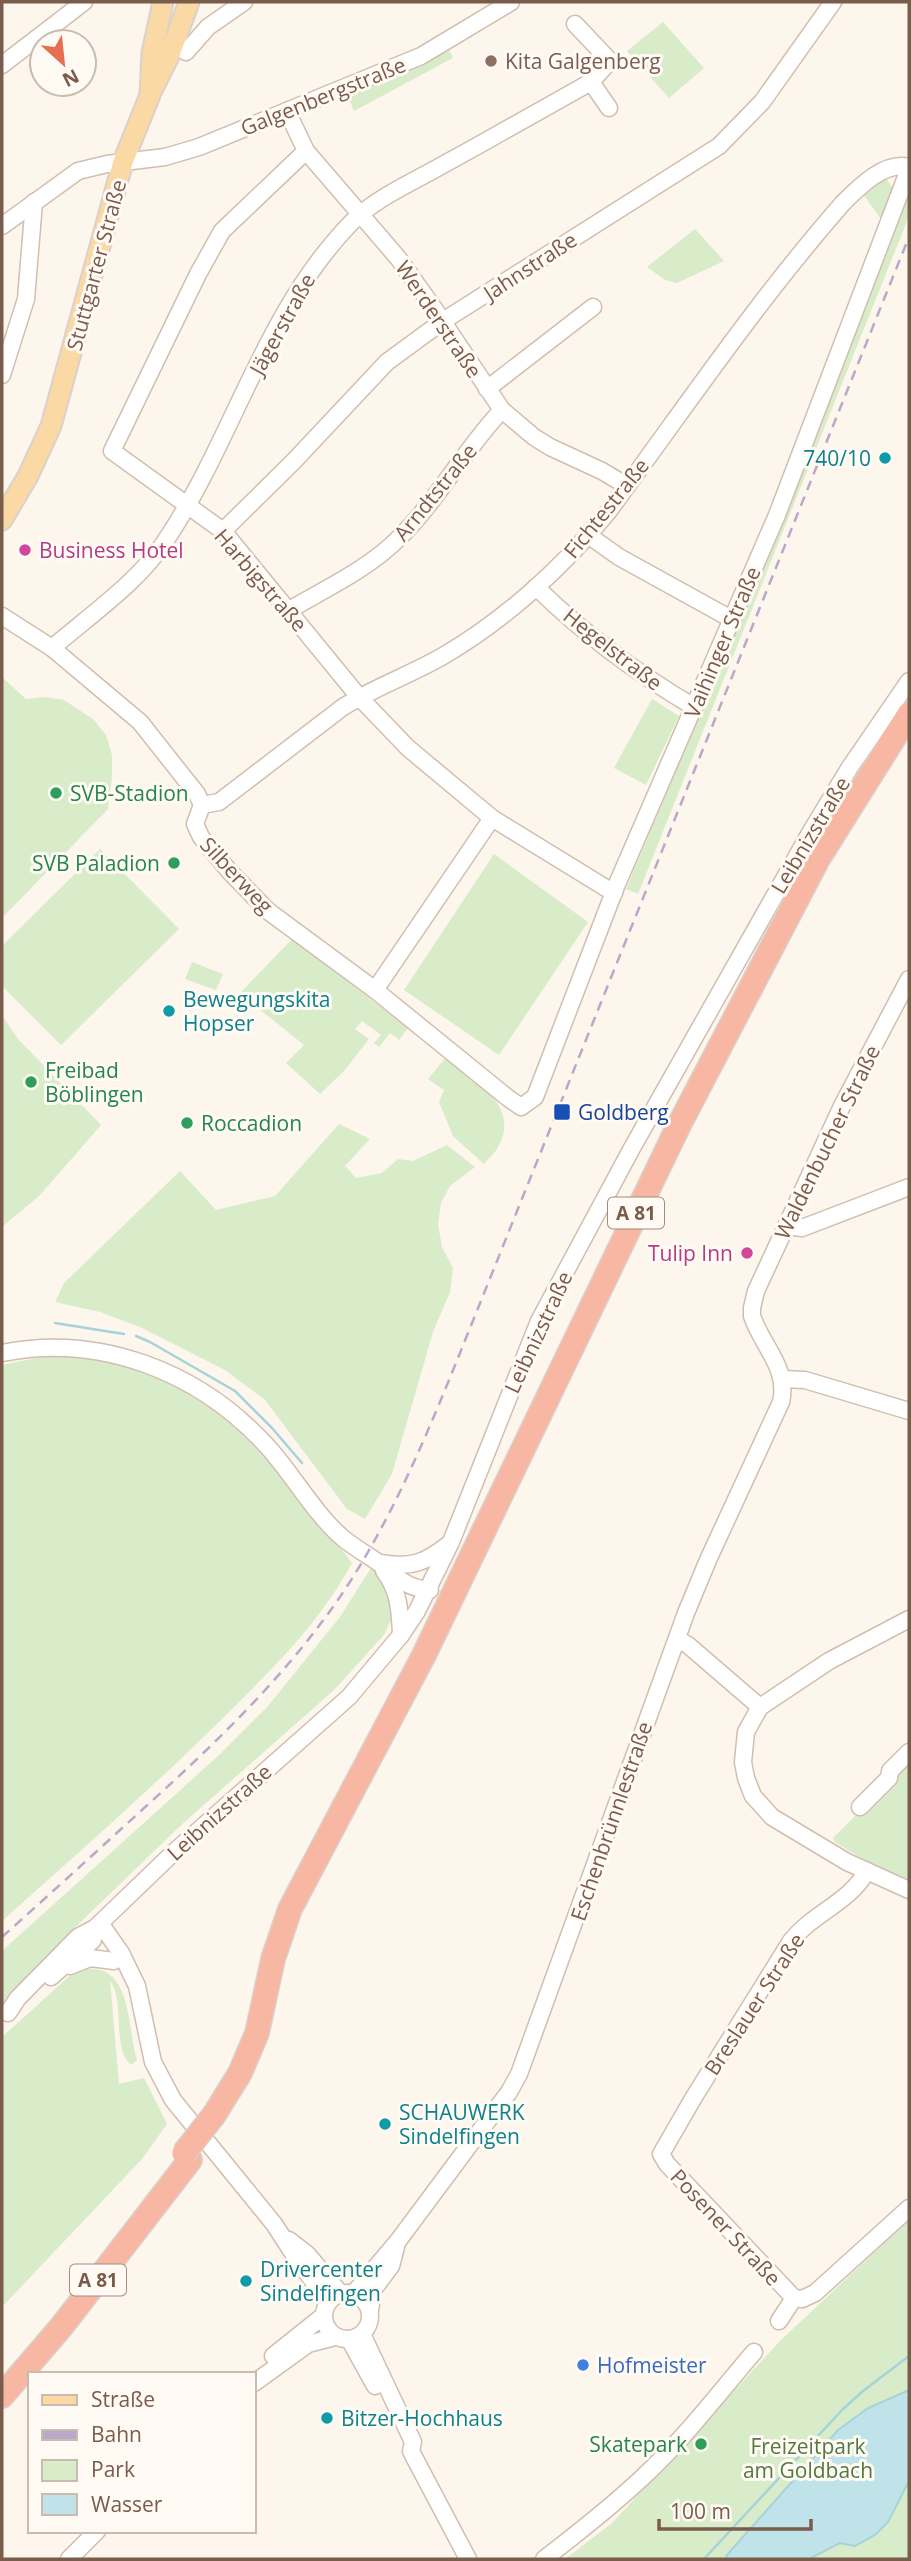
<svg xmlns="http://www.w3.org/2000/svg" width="911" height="2561" viewBox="0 0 911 2561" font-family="'Open Sans',sans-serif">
<rect width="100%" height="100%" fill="#fdf6ec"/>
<g fill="#d8ecc9">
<path d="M663,22l41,46 -35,30 -42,-47z"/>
<path d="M445,41l8,17 -99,53 -10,-24z"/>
<path d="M887,180l7,9 -12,31 -18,-24 18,-15z"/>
<path d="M909,190v26l-271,678 -12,-5 183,-436z"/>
<path d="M695,229l29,32 -47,22 -12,-3 -18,-13z"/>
<path d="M2,677l24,22 19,-2 19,3 29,19 13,16 6,20v22l-4,32 -106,109z"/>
<path d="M652,699l27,17 -33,69 -32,-17z"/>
<path d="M100,849l79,80 -118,116 -59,-59v-40z"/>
<path d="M494,854l94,68 -89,133 -95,-65z"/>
<path d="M292,939l116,89 -9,12 -9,-7 -11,14 -5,-4 7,-8 -19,-14 -7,8 14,10 -24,31 -25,24 -34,-31 18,-18 -62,-50v-4z"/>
<path d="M192,962l31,12 -7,16 -31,-11z"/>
<path d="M2,1015l16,24 83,86 -61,70 -38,32z"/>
<path d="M446,1057c26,21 76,49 52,90 -3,6 -9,11 -14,17l-31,-28 -14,-34 5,-12 -16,-11z"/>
<path d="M339,1124l31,15 -25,27 11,12 26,-5 16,-14 15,2 34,-16 28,22 -25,19 -9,17 -3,21 4,23 11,21 -3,24 -17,40 -41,142 -27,45 -18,-10 -82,-109 -40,-30 -83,-42 -42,-16 -45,-10 9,-19 116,-112 36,39 59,-14z"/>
<path d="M51,1355l69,8 86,35 65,60 81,105c-33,60 -74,100 -122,148 -73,73 -151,141 -228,210v-556z"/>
<path d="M371,1568l14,12 7,30 -1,10 -7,15 -50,55 -154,136 -119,115 3,4 -62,62v-56l216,-195 50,-50 72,-89z"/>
<path d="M909,1755v124l-27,-9 -46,-27 -3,-5 50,-50z"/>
<path d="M87,1969c46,-4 40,62 50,91l-6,5c-20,-17 -5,-63 -21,-84l9,103 25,-6 23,46 -25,35 -140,148v-270l73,-66z"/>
<path d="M909,2220v339h-344l47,-36 168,-182z"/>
</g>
<path fill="#bfe3e8" stroke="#a5d3da" stroke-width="2" d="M909,2390v91l-21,41 -13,13 -20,11 -15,-3 -31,16h-82l-1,-3 112,-126 30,-22z"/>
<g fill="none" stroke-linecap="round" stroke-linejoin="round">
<g stroke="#a5d3da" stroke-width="2.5">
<path d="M55,1323l69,11"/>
<path d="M136,1336l14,6 85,49 37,37 30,35"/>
<path d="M704,2559l138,-149 21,-19 46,-35"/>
</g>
<defs>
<g id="minor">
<path d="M186,52l22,-25 36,-25"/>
<path d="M2,65l82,-63"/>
<path d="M591,82l18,26"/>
<path d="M287,111l19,40 92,107 37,52 67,100 32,27 16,10 52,24 25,15"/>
<path d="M306,151l-84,80 -24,43 -86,177 111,80 136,166 49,51 84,70 122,75"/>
<path d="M2,226l76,-55 29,-7 58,-7 34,-10 222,-91 90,-54"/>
<path d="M2,375l24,-76 8,-97"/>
<path d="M487,389l106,-82"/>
<path d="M223,531l70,-69 94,-100 56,-41 276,-175 43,-44 71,-100"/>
<path d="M588,535l31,22 114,63"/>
<path d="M536,587c47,46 102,87 158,120"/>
<path d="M289,610c38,-22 81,-42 112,-74 38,-38 64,-87 101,-126"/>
<path d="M2,616l50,32 88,74 57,72 5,11"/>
<path d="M52,648c37,-32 85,-65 112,-105 69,-102 99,-229 186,-319 24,-25 59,-40 89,-57 51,-28 102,-57 152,-85l19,-21 -35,-37"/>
<path d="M202,805l-7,19 6,13 29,35 38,39 107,79 133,108 13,9 14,-10 82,-213 160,-369 132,-346"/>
<path d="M202,805l17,-3 124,-95c32,-20 67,-32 100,-51 62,-36 120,-89 165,-144 77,-104 149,-211 235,-309 16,-16 41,-42 66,-36"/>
<path d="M375,990l117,-172"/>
<path d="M786,1226l16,2 107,-41"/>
<path d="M2,1353c98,-20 197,19 264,92 27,29 48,69 78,94 11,9 24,16 35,24 17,13 28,26 51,27"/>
<path d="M783,1379l22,1 104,31"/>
<path d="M380,1563c32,5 45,0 69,-19"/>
<path d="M384,1571c15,19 16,40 17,64"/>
<path d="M909,1619l-80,42 -69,46 -14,25 -3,30 3,16 7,18 19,21 75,45 62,28"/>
<path d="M677,1639l11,6 72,62"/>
<path d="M860,1807l29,-29 1,-7 19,-19"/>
<path d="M100,1923l21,30 16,33 16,76 20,38 101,124 24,37 30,40"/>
<path d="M70,1966l20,-8 24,3"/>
<path d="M51,1977l42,-37 2,-12"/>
<path d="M8,2013l10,-15 60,-61 17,-9 78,-75 176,-156 52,-62 16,-24 34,-69 88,-221 93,-173 178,-315 40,-66 59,-86"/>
<path d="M289,2240l18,14 33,39"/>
<circle cx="347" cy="2316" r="23"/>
<path d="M354,2293l44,-52 111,-149 10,-18 167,-461 22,-53 73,-158c8,-34 -19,-56 -29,-86v-8l4,-17 86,-185 67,-127"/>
<path d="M794,2298l-127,-134 -6,-10 33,-57 97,-156c22,-28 58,-38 76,-70"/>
<path d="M794,2298l8,1 13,-6 94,-85"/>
<path d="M370,2310l3,-20 18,-24 5,-19"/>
<path d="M779,2321l15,-23"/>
<path d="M362,2334l51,108 -2,9 3,6 54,102"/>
<path d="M349,2339l26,47"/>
<path d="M273,2356l50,-40"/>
<path d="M254,2383l54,-39 27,-7"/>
<path d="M69,2559l28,-28"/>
<path d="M544,2559c34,-26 68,-53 99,-82 41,-38 75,-83 111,-125"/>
</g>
<g id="major">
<path d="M153,88l17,-34 19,-52"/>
<path d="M2,520l26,-44 23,-50 72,-264 27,-67 2,-42 11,-51"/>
</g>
<g id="highway">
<path d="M214,2115l26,-42 17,-40 16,-74 17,-50 134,-254 254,-528 140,-268 91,-145"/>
<path d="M2,2396l60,-70 128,-166"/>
</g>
</defs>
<use href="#minor" stroke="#d1beb0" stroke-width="19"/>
<use href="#major" stroke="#dad1cd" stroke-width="23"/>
<use href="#highway" stroke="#dad1cd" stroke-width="26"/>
<use href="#minor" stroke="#fff" stroke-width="16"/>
<use href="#major" stroke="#fbd9a5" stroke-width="19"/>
<use href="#highway" stroke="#f7b7a3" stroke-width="23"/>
<path stroke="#b9a8c9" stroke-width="2.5" stroke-dasharray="10 7" stroke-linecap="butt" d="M2,1937c47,-42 94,-85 141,-128 74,-67 145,-135 201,-218 52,-79 87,-166 122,-253l443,-1101"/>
<defs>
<path id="highway-bridge" d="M184,2153l30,-38"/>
</defs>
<use href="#highway-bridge" stroke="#dad1cd" stroke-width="26" stroke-linecap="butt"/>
<use href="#highway-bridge" stroke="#f7b7a3" stroke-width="23"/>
</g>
<circle fill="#8d6e63" stroke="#fffaf3" stroke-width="2.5" cx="491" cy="61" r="7"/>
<g fill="#0f9aa8" stroke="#fffaf3" stroke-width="2.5">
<circle cx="885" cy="458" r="7"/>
<circle cx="169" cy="1011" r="7"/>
<circle cx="385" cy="2124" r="7"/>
<circle cx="246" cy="2281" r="7"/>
<circle cx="327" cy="2418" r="7"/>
</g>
<g fill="#d1479c" stroke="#fffaf3" stroke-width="2.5">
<circle cx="25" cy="550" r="7"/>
<circle cx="747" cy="1253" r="7"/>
</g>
<g fill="#2e9e5b" stroke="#fffaf3" stroke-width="2.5">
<circle cx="56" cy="793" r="7"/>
<circle cx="174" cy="863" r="7"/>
<circle cx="31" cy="1082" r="7"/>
<circle cx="187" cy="1123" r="7"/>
<circle cx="701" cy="2444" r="7"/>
</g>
<rect fill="#1a4fb4" stroke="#fffaf3" stroke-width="2.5" x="553" y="1103" width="18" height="18" rx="3.5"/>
<circle fill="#3f7fe0" stroke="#fffaf3" stroke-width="2.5" cx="583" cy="2365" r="7"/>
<g text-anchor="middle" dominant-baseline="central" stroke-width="6" stroke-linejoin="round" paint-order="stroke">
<g fill="#fffaf3" stroke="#a28b7f" stroke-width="2">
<rect x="608" y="1197.5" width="56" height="31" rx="5"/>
<rect x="70" y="2264.5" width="56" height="31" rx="5"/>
</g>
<g font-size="19" font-weight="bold" fill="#7a5c4d">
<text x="636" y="1213">A 81</text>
<text x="98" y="2280">A 81</text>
</g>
<g font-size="21" fill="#785e54" stroke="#fffaf3" text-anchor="start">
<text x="505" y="61">Kita Galgenberg</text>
</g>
<g font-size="21" fill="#7a5c4d" stroke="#fffaf3">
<text transform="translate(323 96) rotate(-22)">Galgenbergstraße</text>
<text transform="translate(96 265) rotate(-75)">Stuttgarter Straße</text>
<text transform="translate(530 266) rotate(-33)">Jahnstraße</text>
<text transform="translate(439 319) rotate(56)">Werderstraße</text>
<text transform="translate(282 324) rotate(-61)">Jägerstraße</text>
<text transform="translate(435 492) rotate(-51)">Arndtstraße</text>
<text transform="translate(606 508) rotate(-51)">Fichtestraße</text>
<text transform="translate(261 580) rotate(49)">Harbigstraße</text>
<text transform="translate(722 642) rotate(-67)">Vaihinger Straße</text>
<text transform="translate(613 649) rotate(38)">Hegelstraße</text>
<text transform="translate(810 835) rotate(-59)">Leibnizstraße</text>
<text transform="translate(237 875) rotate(47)">Silberweg</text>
<text transform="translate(827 1142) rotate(-64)">Waldenbucher Straße</text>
<text transform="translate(538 1332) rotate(-65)">Leibnizstraße</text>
<text transform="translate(219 1812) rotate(-42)">Leibnizstraße</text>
<text transform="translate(611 1821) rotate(-71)">Eschenbrünnlestraße</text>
<text transform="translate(754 2004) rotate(-57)">Breslauer Straße</text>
<text transform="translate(726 2227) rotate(47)">Posener Straße</text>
</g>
<g font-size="21" fill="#0d838f" stroke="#fffaf3" text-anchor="start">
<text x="871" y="458" text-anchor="end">740/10</text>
<text x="183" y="999">Bewegungskita<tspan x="183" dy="24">Hopser</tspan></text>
<text x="399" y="2112">SCHAUWERK<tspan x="399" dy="24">Sindelfingen</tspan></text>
<text x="260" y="2269">Drivercenter<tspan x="260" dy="24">Sindelfingen</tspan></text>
<text x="341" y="2418">Bitzer-Hochhaus</text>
</g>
<g font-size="21" fill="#b23c85" stroke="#fffaf3" text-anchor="start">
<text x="39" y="550">Business Hotel</text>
<text x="733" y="1253" text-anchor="end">Tulip Inn</text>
</g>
<g font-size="21" fill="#27864d" stroke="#fffaf3" text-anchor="start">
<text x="70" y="793">SVB-Stadion</text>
<text x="160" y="863" text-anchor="end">SVB Paladion</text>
<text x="45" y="1070">Freibad<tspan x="45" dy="24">Böblingen</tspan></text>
<text x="201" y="1123">Roccadion</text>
<text x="687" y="2444" text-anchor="end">Skatepark</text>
</g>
<g font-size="21" fill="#164399" stroke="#fffaf3" text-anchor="start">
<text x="578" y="1112">Goldberg</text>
</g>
<g font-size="21" fill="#366cbe" stroke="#fffaf3" text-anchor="start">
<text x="597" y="2365">Hofmeister</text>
</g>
<g font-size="21" fill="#537a41" stroke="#fffaf3">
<text x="808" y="2446">Freizeitpark<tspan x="808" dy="24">am Goldbach</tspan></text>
</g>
</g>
<rect width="911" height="2561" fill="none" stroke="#7a5c4d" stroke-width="7"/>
<rect x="28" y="2372" width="228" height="161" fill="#fffaf3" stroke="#cabbb1" stroke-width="2"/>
<rect x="42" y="2395" width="35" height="10" fill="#fbd9a5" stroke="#cabbb1" stroke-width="2"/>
<text x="91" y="2407" font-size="21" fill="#7a5c4d">Straße</text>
<rect x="42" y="2430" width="35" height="10" fill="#b9a8c9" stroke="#cabbb1" stroke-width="2"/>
<text x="91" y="2442" font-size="21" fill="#7a5c4d">Bahn</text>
<rect x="42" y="2460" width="35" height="21" fill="#d8ecc9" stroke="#cabbb1" stroke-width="2"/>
<text x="91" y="2477" font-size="21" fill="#7a5c4d">Park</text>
<rect x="42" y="2494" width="35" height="21" fill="#bfe3e8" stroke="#cabbb1" stroke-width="2"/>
<text x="91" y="2512" font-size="21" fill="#7a5c4d">Wasser</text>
<g transform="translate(63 63) rotate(153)"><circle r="33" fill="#fffaf3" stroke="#cabbb1" stroke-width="2"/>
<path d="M0-5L12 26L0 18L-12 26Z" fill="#e76f51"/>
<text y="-10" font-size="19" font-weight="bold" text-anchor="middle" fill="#7a5c4d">N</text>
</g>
<path d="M659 2519v10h152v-10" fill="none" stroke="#7a5c4d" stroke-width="3.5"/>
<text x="670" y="2519" font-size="21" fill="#7a5c4d" stroke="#fffaf3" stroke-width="5" paint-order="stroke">100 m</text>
</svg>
